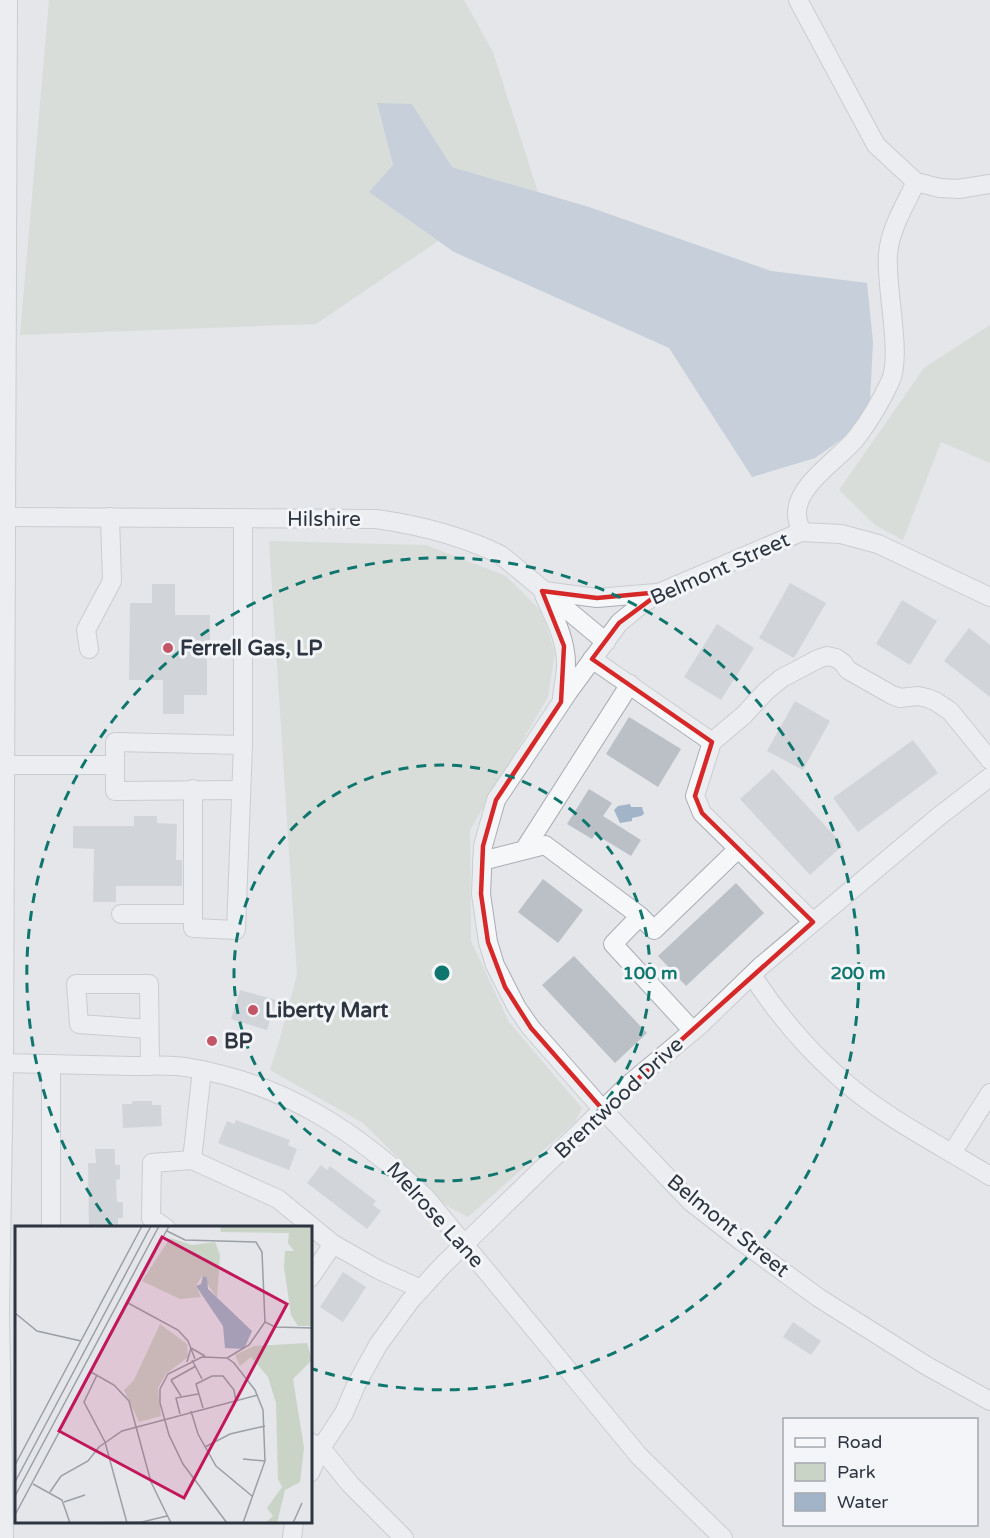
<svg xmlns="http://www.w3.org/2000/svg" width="990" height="1538" viewBox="0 0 990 1538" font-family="'Varela Round',sans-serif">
<rect width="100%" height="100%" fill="#e4e6ea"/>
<g fill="#c9d3c6">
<path d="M49,0h415l29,52 45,140 -86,-25 -40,-63h-35l16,61 -23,27 68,49 -122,83 -296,11z"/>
<path d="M990,325v138l-49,-21 -38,98 -28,-15 -36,-35 85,-122z"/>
<path d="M269,541l157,4 80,31 35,35 14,41 -7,45 -78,133 1,111 38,81 73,86 -7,14 -107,95 -23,-12 -82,-82 -93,-53 8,-25 19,-70z"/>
</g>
<g fill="#a2b4c7">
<path d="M377,103l35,1 40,63 137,40 182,64 96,12 6,59 -4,78 -54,38 -63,19 -83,-129 -215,-96 -85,-60 24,-27z"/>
<path d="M630,804l1,3h11l2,7 -3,2 -9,2v3l-12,2 -6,-13 4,-4z"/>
</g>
<g fill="#bbc0c7">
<path d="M790,583l36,20 -32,55 -35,-20z"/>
<path d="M152,584h23v31h35v25h-3v55h-23v19h-21v-34h-34l1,-77h22z"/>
<path d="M902,600l35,21 -27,44 -34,-21z"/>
<path d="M717,624l37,24 -33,52 -37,-23z"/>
<path d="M969,628l21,17v52l-46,-36z"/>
<path d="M795,701l35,20 -27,49 -36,-19z"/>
<path d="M629,717l52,32 -23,38 -52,-33z"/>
<path d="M913,740l25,33 -80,59 -25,-34z"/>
<path d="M773,769l70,76 -33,30 -70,-76z"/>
<path d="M589,789l23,14 -9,13 38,24 -10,16 -36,-22 -3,5 -25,-15z"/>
<path d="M134,816h23v7l20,1 -1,36h6v26h-66v16h-23l1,-53 -21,-1v-22h61z"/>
<path d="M543,879l40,31 -25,33 -40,-31z"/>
<path d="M736,883l28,30 -78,73 -28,-30z"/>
<path d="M574,956l73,77 -32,30 -73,-78z"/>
<path d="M240,990l36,10 -9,30 -36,-11z"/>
<path d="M132,1101h20v4h9l1,21 -39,2 -1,-24h10z"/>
<path d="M236,1120l54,20 -2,5 9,4 -8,21 -71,-27 9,-22 7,3z"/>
<path d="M95,1149h20v16h5v14l-4,1 1,22h6v16h-5v9h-29l-1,-64h8z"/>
<path d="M321,1165l6,5 3,-4 46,35 -3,4 8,6 -14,18 -60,-46z"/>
<path d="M343,1272l23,15 -23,35 -23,-15z"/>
<path d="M793,1322l28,19 -10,14 -28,-18z"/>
</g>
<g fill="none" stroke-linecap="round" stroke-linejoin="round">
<defs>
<g id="minor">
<path d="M798,0l78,145 40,37 24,6 18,1 32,-5"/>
<path d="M5,517l371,2c43,6 86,17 125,36l105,87"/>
<path d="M801,532c-1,-5 -4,-12 -4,-17 -2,-30 44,-57 60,-78 13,-17 24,-36 33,-55 13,-26 -5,-96 -2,-128 2,-25 17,-49 28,-72"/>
<path d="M544,591l53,7 59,-5"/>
<path d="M544,595c10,22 22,44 22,69 0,11 -3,23 -4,34"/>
<path d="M990,597l-112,-53 -37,-10 -40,-2 -140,60 -19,12 -23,19 -50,68 -73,109 -13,46 -2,48 7,48 7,23 22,43 14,20 72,82 88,92 50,39 78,57 108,68 63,35"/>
<path d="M89,649l-3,-19 26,-49 -2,-64"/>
<path d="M592,659l120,83"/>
<path d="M5,765h108"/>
<path d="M193,789v139l43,2 7,-185"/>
<path d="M241,790l-126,1v-49l128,3v-226"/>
<path d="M524,850l106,-166"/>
<path d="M482,861l63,-16 95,71"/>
<path d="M121,914h72"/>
<path d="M813,922l-111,-109 -7,-17 17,-54 32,-27 22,-24 16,-13 36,-19 9,-3 9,2 7,5 5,7 44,25 8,3 18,-2 9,2 8,3 15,10 40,49"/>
<path d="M752,975c25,39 54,73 89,104 44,39 99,66 149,97"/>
<path d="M149,1029l-70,-5 -3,-40h73l1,82"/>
<path d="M693,1031l-80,-87 27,-28 14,14 84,-81"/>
<path d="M4,1063c43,1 85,2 128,3 19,0 40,-2 59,2 94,16 168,65 235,130l213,258 84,82"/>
<path d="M952,1153l38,-60"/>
<path d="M192,1160l10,-90"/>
<path d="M51,1228v-164"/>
<path d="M166,1228l-15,-10 1,-55 40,-3 86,39 55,45 -23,34"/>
<path d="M333,1244l46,26 42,19"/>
<path d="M312,1443l9,5 29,36 54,54"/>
<path d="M310,1473l11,-25 23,-35 12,-28 22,-40 32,-44 32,-35 185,-180 73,-61 61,-59 177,-149 52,-40"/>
<path d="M4,1538l-4,-226 4,-249 4,-1063"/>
<path d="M292,1538l2,-16"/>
</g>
</defs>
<use href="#minor" stroke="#a9adb4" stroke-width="20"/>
<use href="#minor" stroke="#f6f7f9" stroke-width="18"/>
</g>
<path d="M0 0H990V1538H0ZM542,591l55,7 64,-6 -42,31 -27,36 120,83 -17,54 7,17 111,109 -210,188 -72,-82 -26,-41 -17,-45 -7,-48 2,-48 13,-46 65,-98 3,-56z" fill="#e4e6ea" fill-opacity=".55" fill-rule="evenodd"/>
<path fill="none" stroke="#d62828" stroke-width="4.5" stroke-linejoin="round" d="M542,591l55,7 64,-6 -42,31 -27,36 120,83 -17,54 7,17 111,109 -210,188 -72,-82 -26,-41 -17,-45 -7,-48 2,-48 13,-46 65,-98 3,-56z"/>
<g fill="none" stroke="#0f766e" stroke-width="3" stroke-dasharray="10 8">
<circle cx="442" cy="973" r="208"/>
<path d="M112 1226A416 416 0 1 1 313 1369"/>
</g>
<g fill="#c35567" stroke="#f3f5f8" stroke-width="2">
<circle cx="168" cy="648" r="6"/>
<circle cx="253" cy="1010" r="6"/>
<circle cx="212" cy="1041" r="6"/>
</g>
<g text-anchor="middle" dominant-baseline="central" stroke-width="6" stroke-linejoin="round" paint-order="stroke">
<g font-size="21" fill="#2d3541" stroke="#f3f5f8">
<text x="324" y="519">Hilshire</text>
<text transform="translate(720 569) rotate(-24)">Belmont Street</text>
<text transform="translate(619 1098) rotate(-43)">Brentwood Drive</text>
<text transform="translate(435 1215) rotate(48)">Melrose Lane</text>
<text transform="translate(728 1226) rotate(39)">Belmont Street</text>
</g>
<g font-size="21" font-weight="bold" fill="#2d3541" stroke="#f3f5f8" text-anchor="start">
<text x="180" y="648">Ferrell Gas, LP</text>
<text x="265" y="1010">Liberty Mart</text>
<text x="224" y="1041">BP</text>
</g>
</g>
<g transform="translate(15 1226)">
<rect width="297" height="297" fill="#e4e6ea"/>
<path d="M205,0h92v100h-14l-7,-11 -7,-48 1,-16h9l-6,-8 1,-10 -68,-1zM155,12l22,7 23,-3 5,13 -3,43 -15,-22 -6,10 5,11 -21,2 -38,-18zM145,98l27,20 1,13 -22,17 -8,14 3,28 -22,6 -15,-32 10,-10zM292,117l5,17 -19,19 11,69 -4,34 -15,8 -8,33h-12l8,-7 -6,-8 15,-21 -4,-8 -2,-76 -8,-26 -17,-20 -11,9 -5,-11 19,-9z" fill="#c9d3c6"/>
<path d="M188,50l4,2 1,11 44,42 -8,18 -19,-1 -2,-22 -27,-40 5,-2z" fill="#a2b4c7"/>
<path fill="none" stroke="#9b9fa6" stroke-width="1.5" d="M152,5l18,9 71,2 6,10 3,70 10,5 37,1M113,77l50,27 10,11 7,18M0,87l22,18 44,10M212,132l22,-13 16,-23M177,134l10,19M172,136l4,-14 14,8M76,146l23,13 15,16 22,81 20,41M82,149l-13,27 21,40 22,81M156,154l25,-14M156,154l10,16M188,182l-7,-24 16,-8h11l11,14 2,11M176,185l7,23 18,32 36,30M165,188l-4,-16 22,-4M190,221l25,-13 35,-8M228,233l22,2M0,239l127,-239M0,256l136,-256M18,258l29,16 8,23M35,266l11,-16 27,-15 11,-14 23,-16 136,-36M0,270l144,-270M49,276l21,-7M0,289l154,-289M71,297l56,-1 25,-6M212,297l-44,-59 -14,-29 -9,-32v-14l8,-15 34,-17 25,1 7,5 21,27 8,20 2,51 -22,62M278,297l9,-20"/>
<path fill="#c2185b" fill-opacity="0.15" stroke="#c2185b" stroke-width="3" d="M147,11l125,67 -103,194 -125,-67z"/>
<rect width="297" height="297" fill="none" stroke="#2d3541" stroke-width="3"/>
</g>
<circle cx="442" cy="973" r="9" fill="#0f766e" stroke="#f3f5f8" stroke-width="3"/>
<g font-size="18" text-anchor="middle" font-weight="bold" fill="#0f766e" stroke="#f3f5f8" stroke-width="6" stroke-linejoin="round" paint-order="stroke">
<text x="650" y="979">100 m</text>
<text x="858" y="979">200 m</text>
</g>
<rect x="783" y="1418" width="195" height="108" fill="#f3f5f8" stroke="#a4a8af" stroke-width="1.5"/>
<rect x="795" y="1438" width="30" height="9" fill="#f6f7f9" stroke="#a4a8af" stroke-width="1.5"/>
<text x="837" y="1448" font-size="18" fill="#2d3541">Road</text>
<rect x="795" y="1463" width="30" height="18" fill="#c9d3c6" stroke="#a4a8af" stroke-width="1.5"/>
<text x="837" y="1478" font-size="18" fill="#2d3541">Park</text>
<rect x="795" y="1493" width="30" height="18" fill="#a2b4c7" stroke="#a4a8af" stroke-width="1.5"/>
<text x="837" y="1508" font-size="18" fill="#2d3541">Water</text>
</svg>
